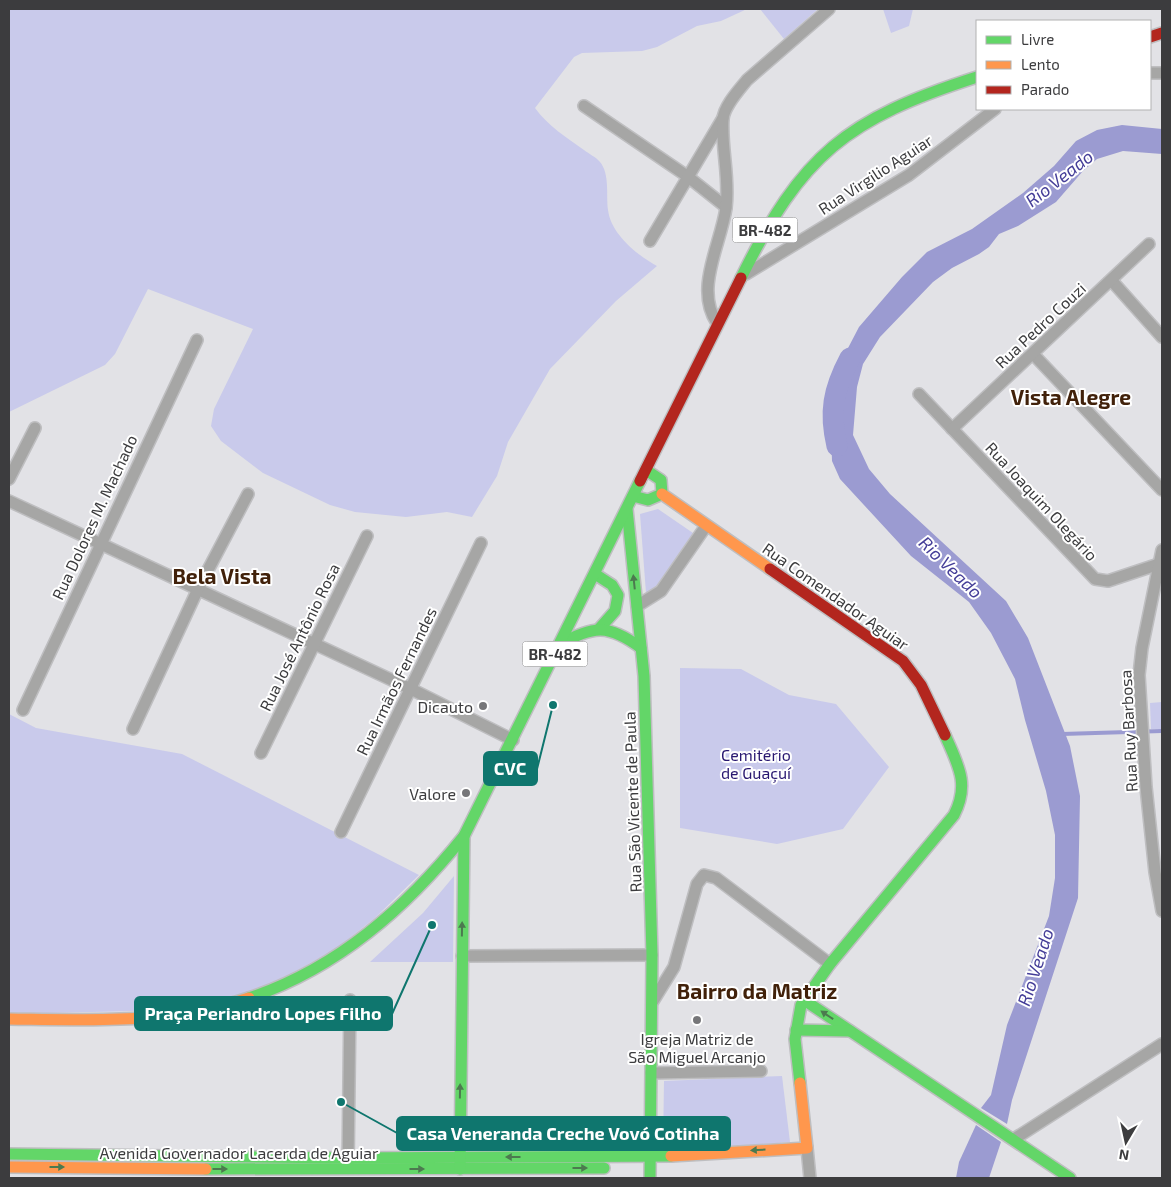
<svg xmlns="http://www.w3.org/2000/svg" width="1171" height="1187" viewBox="0 0 1171 1187" font-family="'Exo 2',sans-serif">
<rect width="100%" height="100%" fill="#e2e2e6"/>
<g fill="#c9caeb">
<path d="M9,9h738l-26,12 -24,5 -40,21 -15,4 -60,2 -8,4 -39,51c13,18 31,29 49,42 5,4 12,7 16,12 10,12 6,33 8,48 3,24 29,45 49,56l-41,35 -66,68 -42,73 -11,34 -25,41 -25,-5 -41,5 -51,-5 -25,-7 -67,-32 -42,-32 -10,-15 3,-17 39,-80 -105,-40 -33,65 -10,11 -96,47z"/>
<path d="M760,9h58l-34,30z"/>
<path d="M883,9h30l-4,17 -18,7z"/>
<path d="M658,509l35,24 -37,55 -10,5 -6,-79z"/>
<path d="M680,668l61,1 48,26 47,9 53,63 -46,62 -66,15 -97,-16z"/>
<path d="M1162,702v27h-11l-1,-26z"/>
<path d="M9,714l27,14 146,26 237,121 -44,43 -39,31 -71,39 -89,22 -167,4z"/>
<path d="M454,876l-1,86h-83l53,-49z"/>
<path d="M782,1076l8,66 -51,4 -76,1 1,-66z"/>
</g>
<g fill="#9b9bd1">
<path d="M1122,125l40,4v25l-39,-3 -26,8 -14,12 -27,31 -38,24 -19,8 -10,13 -10,7 -27,14 -19,14 -53,55 -17,27 -6,23 -4,48 16,34 21,25 116,107 22,37 42,108 10,50 -2,102 -66,202 -5,24 -26,-16 10,-13 16,-70 42,-109 6,-38v-43l-9,-44 -21,-71 -10,-41 -24,-46 -22,-31 -58,-46 -71,-77 -8,-18 -1,-36 10,-60 6,-15 12,-23 43,-50 25,-25 45,-23 51,-36 31,-27 22,-25 21,-11z"/>
<path d="M976,1125l25,17 -12,36h-33l3,-16z"/>
</g>
<g fill="none" stroke-linecap="round" stroke-linejoin="round">
<path stroke="#9b9bd1" stroke-width="4" d="M1062,734l100,-3"/>
<path stroke="#9b9bd1" stroke-width="21" d="M837,446c-8,-34 -4,-56 13,-88"/>
<defs>
<g id="street">
<path d="M1150,73h12"/>
<path d="M584,106l103,70 39,31"/>
<path d="M650,241l73,-123"/>
<path d="M746,274l163,-99 86,-66"/>
<path d="M1112,281l50,56"/>
<path d="M717,323c-23,-34 4,-79 9,-115 4,-30 -5,-60 -3,-89 1,-13 16,-29 24,-39l82,-71"/>
<path d="M1033,354l129,136"/>
<path d="M919,394l176,185 13,2 54,-18"/>
<path d="M952,429l197,-185"/>
<path d="M9,479l26,-51"/>
<path d="M9,501l402,188 102,51"/>
<path d="M1162,550l-20,98 -3,27 7,112 9,85 7,39"/>
<path d="M637,606l24,-15 45,-65"/>
<path d="M23,710l174,-370"/>
<path d="M133,729l65,-140 50,-95"/>
<path d="M261,753l106,-217"/>
<path d="M341,832l140,-289"/>
<path d="M462,956l190,-1"/>
<path d="M653,1001l21,-34 23,-83 7,-9 12,3 114,86"/>
<path d="M651,1073l110,-2"/>
<path d="M1014,1139l148,-95"/>
<path d="M807,1148l3,30"/>
<path d="M348,1166l2,-166"/>
</g>
<g id="fast">
<path d="M741,278c61,-124 105,-159 236,-201"/>
<path d="M633,496l15,4 14,-6 -1,-14 -15,-10"/>
<path d="M627,509l17,167 8,279 -2,223"/>
<path d="M595,574l17,11 6,10 -3,16 -15,17"/>
<path d="M559,645c34,-20 50,-21 82,3"/>
<path d="M249,998c89,-30 157,-90 215,-162l176,-355"/>
<path d="M804,1000l266,178"/>
<path d="M796,1030l54,1"/>
<path d="M800,1083l-5,-44 6,-34 29,-41 124,-149c16,-31 4,-50 -9,-80"/>
<path d="M9,1154l339,4 323,-2"/>
<path d="M206,1169l398,-1"/>
<path d="M460,1169l4,-333"/>
</g>
<g id="slow">
<path d="M662,494l108,75"/>
<path d="M9,1019c81,1 162,5 240,-21"/>
<path d="M671,1156l136,-8 -7,-65"/>
<path d="M9,1167l197,2"/>
</g>
<g id="jam">
<path d="M1150,37l12,-4"/>
<path d="M640,481l101,-203"/>
<path d="M770,569l133,92 18,24 24,50"/>
</g>
</defs>
<use href="#street" stroke="#bebec0" stroke-width="14"/>
<use href="#fast" stroke="#bebec0" stroke-width="14"/>
<use href="#slow" stroke="#bebec0" stroke-width="14"/>
<use href="#jam" stroke="#bebec0" stroke-width="14"/>
<use href="#street" stroke="#a6a6a5" stroke-width="11"/>
<use href="#fast" stroke="#63d668" stroke-width="11"/>
<use href="#slow" stroke="#ff974d" stroke-width="11"/>
<use href="#jam" stroke="#b3261e" stroke-width="11"/>
</g>
<defs><path id="oneway-solid" d="M-6-.8H1V-3.2L6.5 0L1 3.2V.8H-6Z" transform="scale(1.25)"/></defs>
<g fill="#4c7a4f">
<use href="#oneway-solid" transform="translate(634 582) rotate(-96)"/>
<use href="#oneway-solid" transform="translate(462 929) rotate(-89)"/>
<use href="#oneway-solid" transform="translate(827 1015) rotate(-146)"/>
<use href="#oneway-solid" transform="translate(460 1091) rotate(-89)"/>
<use href="#oneway-solid" transform="translate(758 1150) rotate(177)"/>
<use href="#oneway-solid" transform="translate(513 1157) rotate(180)"/>
<use href="#oneway-solid" transform="translate(57 1167)"/>
<use href="#oneway-solid" transform="translate(580 1168)"/>
<use href="#oneway-solid" transform="translate(220 1169)"/>
<use href="#oneway-solid" transform="translate(417 1169)"/>
</g>
<g fill="#767679" stroke="#fff" stroke-width="2">
<circle cx="483" cy="706" r="5"/>
<circle cx="466" cy="793" r="5"/>
<circle cx="697" cy="1020" r="5"/>
</g>
<g text-anchor="middle" dominant-baseline="central" stroke-width="4" stroke-linejoin="round" paint-order="stroke">
<g fill="#fff" stroke="#767678" stroke-width="1">
<rect x="732.5" y="217.5" width="65" height="25" rx="4"/>
<rect x="522.5" y="641.5" width="65" height="25" rx="4"/>
</g>
<g font-size="15" font-weight="bold" fill="#3c3c3e">
<text x="765" y="230">BR-482</text>
<text x="555" y="654">BR-482</text>
</g>
<g font-size="16" fill="#3c3c3e" stroke="#fff">
<text transform="translate(875 174) rotate(-33)">Rua Virgilio Aguiar</text>
<text transform="translate(1040 325) rotate(-43)">Rua Pedro Couzi</text>
<text transform="translate(1042 501) rotate(47)">Rua Joaquim Olegário</text>
<text transform="translate(94 517) rotate(-65)">Rua Dolores M. Machado</text>
<text transform="translate(836 596) rotate(35)">Rua Comendador Aguiar</text>
<text transform="translate(299 637) rotate(-64)">Rua José Antônio Rosa</text>
<text transform="translate(396 681) rotate(-64)">Rua Irmãos Fernandes</text>
<text transform="translate(1128 731) rotate(-93)">Rua Ruy Barbosa</text>
<text transform="translate(632 802) rotate(-92)">Rua São Vicente de Paula</text>
<text x="239" y="1152">Avenida Governador Lacerda de Aguiar</text>
</g>
<g font-size="16" fill="#3c3c3e" stroke="#fff" text-anchor="end">
<text x="473" y="706">Dicauto</text>
<text x="456" y="793">Valore</text>
<text x="697" y="1038" text-anchor="middle">Igreja Matriz de<tspan x="697" dy="18">São Miguel Arcanjo</tspan></text>
</g>
<g font-size="16" fill="#281770" stroke="#fff">
<text x="756" y="754">Cemitério<tspan x="756" dy="18">de Guaçuí</tspan></text>
</g>
<g font-size="18" font-style="italic" fill="#453e98" stroke="#fff">
<text transform="translate(1059 178) rotate(-38)">Rio Veado</text>
<text transform="translate(951 567) rotate(44)">Rio Veado</text>
<text transform="translate(1035 967) rotate(-72)">Rio Veado</text>
</g>
<g font-size="21" font-weight="bold" fill="#41210a" stroke="#fff">
<text x="1071" y="396">Vista Alegre</text>
<text x="222" y="575">Bela Vista</text>
<text x="757" y="990">Bairro da Matriz</text>
</g>
</g>
<path fill="none" stroke="#0f766e" stroke-width="2" d="M553 705L537 769M432 925L392 1014M341 1102L397 1133"/>
<g fill="#0f766e" stroke="#fff" stroke-width="2">
<circle cx="553" cy="705" r="5"/>
<circle cx="432" cy="925" r="5"/>
<circle cx="341" cy="1102" r="5"/>
</g>
<g fill="#0f766e" stroke="#0f766e" stroke-width="2">
<rect x="484" y="752" width="53" height="33" rx="5"/>
<rect x="135" y="997" width="257" height="33" rx="5"/>
<rect x="397" y="1117" width="333" height="33" rx="5"/>
</g>
<g font-size="18" text-anchor="middle" font-weight="bold" fill="#fff">
<text x="510" y="775">CVC</text>
<text x="263" y="1020">Praça Periandro Lopes Filho</text>
<text x="563" y="1140">Casa Veneranda Creche Vovó Cotinha</text>
</g>
<rect width="1171" height="1187" fill="none" stroke="#3c3c3e" stroke-width="20"/>
<rect x="976" y="20" width="175" height="90" fill="#ffffff" stroke="#b1b1b2"/>
<rect x="986" y="36" width="25" height="8" fill="#63d668" stroke="#b1b1b2"/>
<text x="1021" y="45" font-size="15" fill="#3c3c3e">Livre</text>
<rect x="986" y="61" width="25" height="8" fill="#ff974d" stroke="#b1b1b2"/>
<text x="1021" y="70" font-size="15" fill="#3c3c3e">Lento</text>
<rect x="986" y="86" width="25" height="8" fill="#b3261e" stroke="#b1b1b2"/>
<text x="1021" y="95" font-size="15" fill="#3c3c3e">Parado</text>
<g transform="translate(1126 1142) rotate(189)" stroke="#ffffff" stroke-width="4" paint-order="stroke">
<path d="M0-4L9 19L0 12L-9 19Z" fill="#3c3c3e"/>
<text y="-8" font-size="14" font-weight="bold" text-anchor="middle" fill="#3c3c3e">N</text>
</g>
</svg>
